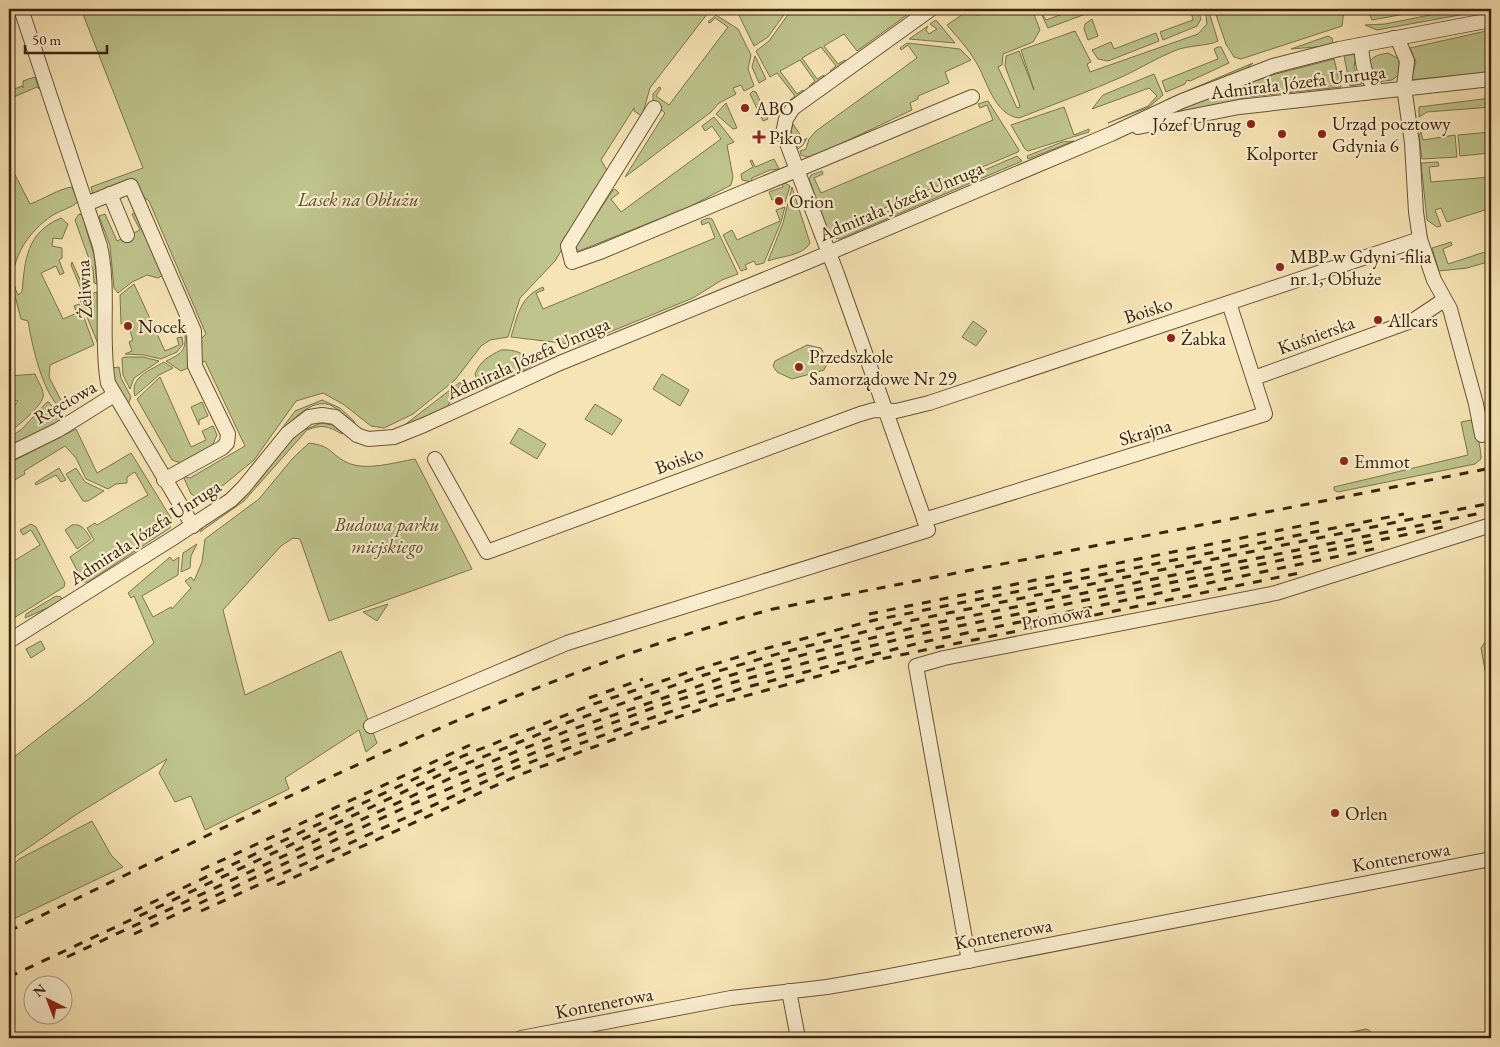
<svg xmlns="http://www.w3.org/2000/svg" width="1500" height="1047" viewBox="0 0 1500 1047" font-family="'EB Garamond',serif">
<rect width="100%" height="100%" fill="#f7e4b4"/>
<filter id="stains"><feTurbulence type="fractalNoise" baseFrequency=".004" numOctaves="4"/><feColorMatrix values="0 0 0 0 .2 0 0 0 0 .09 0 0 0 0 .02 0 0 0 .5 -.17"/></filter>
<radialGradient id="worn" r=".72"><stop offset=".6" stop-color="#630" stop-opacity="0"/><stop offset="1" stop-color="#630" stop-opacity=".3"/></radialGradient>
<g fill="#bec48c" stroke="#7b744c">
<path d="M81,9h630l-61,79 -8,28 -8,-5v-3l-33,52 7,12 -53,89 -35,37 -12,39 -18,3 -9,6 -26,34 -42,34 -29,14 -13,-2 -28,-22 -20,-11 -27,8 -42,59 -50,41 -13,-7 -8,-18 7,2 55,-32 -40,-85 -4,2v-24l5,-5 -57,-133 -9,-7 -47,1 -2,-8 52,-19z"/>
<path d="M736,9h31l6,5 7,-5h8l-20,28 -14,9z"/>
<path d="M792,9h77l9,3 2,-3h29l2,3 -54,39 -13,-17 -20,12 14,18 7,-4v3l-13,9 -2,-1 6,-5 -15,-19 -19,11 15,21 7,-4v2l-13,10 -2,-1 6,-5 -15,-21 -20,11 17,23 6,-4 1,2 -13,10 -2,-1 6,-5 -18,-23 -7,4 -14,-26 13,-10z"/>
<path d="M1011,9h21l8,21 -7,12 -30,12 -1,11 -4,2 19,41 3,-1 -1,-4 -14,-37 1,-10 13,-5 15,39 -13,-40 54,-19 16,31 -4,2 3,8 108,-38 9,-10 -2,-15h3l10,32c-8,5 -31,4 -44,10 -17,7 -32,16 -48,24 -35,16 -72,29 -107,43 -25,-3 -32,-38 -43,-56 -8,-14 -19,-25 -29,-37l19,-13 12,3 19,-4 2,2z"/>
<path d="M1039,9l7,11 30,-11h23l-51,19z"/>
<path d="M1198,9l3,10 -4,7 -34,14 -3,-8 33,-12 -2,-8z"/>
<path d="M1214,9h86l1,4 20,-4 12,4 11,-3 -2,16 -101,33 -7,-2 -8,-13z"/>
<path d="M1367,9h65l-60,11z"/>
<path d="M1460,9h31v3l-26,2 -88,16 -12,-5 20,-1z"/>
<path d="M716,15l22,14 13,26 -3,14 6,17 -10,5 -3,-6 -8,3 3,6 -17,9 -8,9 -86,65 40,-64 -12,-10v-9l6,-7 2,1 -5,8 13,9 59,-78 -13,-9 -5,5 -2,-1z"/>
<path d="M1092,19l6,17 -10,4 -4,-11 1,-5z"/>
<path d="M936,20l19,23 -46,-4 19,-13 -2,4 3,4 8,-5 -7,-5z"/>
<path d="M1491,30v42l-80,8 5,-18 -6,-14z"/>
<path d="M1156,33l3,8 -51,20 -10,-2 -6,-9 19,-8 3,7z"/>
<path d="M1328,36l4,2 1,6 -5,2 -37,3z"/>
<path d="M907,43l53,6 11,11 -26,12 4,11 -31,13v3l-8,4 2,7 -95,45 -10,2 -6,-2 -1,-4 6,-2 3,-10 7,-8 101,-73 -9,-13 -7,5 -1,-2z"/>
<path d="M1218,47h3l8,16 -39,18 -3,-1 -2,4 -19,8 -4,-11 56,-22 -4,-10z"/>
<path d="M1388,53l11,6v16l-7,5 -15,2 -9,-17c4,-10 11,-10 20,-12z"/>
<path d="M1356,54l-2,14 8,16 -12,2 -6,-30z"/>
<path d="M755,56l11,23 -7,4 -7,-16z"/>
<path d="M1334,59l7,28 -93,10 -42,11 -43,7 109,-40z"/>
<path d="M1253,63l-11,9 -91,38 17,-11z"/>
<path d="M1154,74l9,21 -14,12 -41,16 40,-17 9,-10 -8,-8 -57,21 11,-14z"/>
<path d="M35,77l4,12 -2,-2 -28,12v-14l3,5 10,-4 1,2v-7z"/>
<path d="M753,91l3,1 12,27 -5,2 -13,-27z"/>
<path d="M1491,98v9l-64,5 -8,5v-10z"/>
<path d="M988,101l31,49 -1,2 -188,79 -2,-1 -19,-51 2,-4 11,-4 1,3 -9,4 7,15 172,-73 -6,-15 -7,3 -2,-4z"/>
<path d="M726,103l11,25 -4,1 -17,-15z"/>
<path d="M1064,107l10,28 15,-6v3l-61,19 -3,-2 -14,-24z"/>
<path d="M714,117l20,25 -7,3 6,32 -2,8 -42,22 -110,44 -3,-3 1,-4 36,-54 2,-1 4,4 -8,6 10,13 100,-73 -9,-13 -7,5 -3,-5z"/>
<path d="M793,124l11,16 3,-2 -4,7 -5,4 -7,-18z"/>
<path d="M1421,132l2,8 32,-5 2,22 -35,2 -3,-24z"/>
<path d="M1491,132v21l-31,3 -2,-21z"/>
<path d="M1074,141l-46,18 -1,-3 35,-14z"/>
<path d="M1017,156l5,5 -182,78 -11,-2z"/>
<path d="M774,159l5,10 -9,1 -18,8 -1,4 -9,-2 -1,-6 12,-7 -3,-6 2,-1 3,7z"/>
<path d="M1438,162l1,4 -10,1 2,15 60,-5v31l-44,14 -6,-14 -6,2 6,16 -4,1 -10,-7 -6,-57z"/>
<path d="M9,163l21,41c14,-5 28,-15 42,-17l6,15c-7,6 -17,8 -25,13 -24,15 -50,51 -35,80l4,-3c3,-32 4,-59 39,-74l7,6 -6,15 -9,-1 -1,8 10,2v10l-3,2 5,13 -4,2 -4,-9 -15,7 22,46 14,-6 -3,-7 5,-2 15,41 -44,20 -1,12 16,31 -1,3c-21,-13 -32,-66 -36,-90l-7,-2 -12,-46z"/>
<path d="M785,183l5,3 -5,16 -3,-6 -10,4 -3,-8 14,-5 -1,-3z"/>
<path d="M792,187l18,56c-7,13 -29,13 -42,18l15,-38z"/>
<path d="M785,207l-4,15 -17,41 -8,2 -2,-4 -9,4 2,4 -6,2 -18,-36 9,-5 5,10 43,-19 -4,-11z"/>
<path d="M138,211l25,64 -5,3 -11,-3 -15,7 -14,11 -4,-5 -4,-42 -11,-30 6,-2 12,27 23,-11 -8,-16z"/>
<path d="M79,214l3,1 12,40 3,29 -3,-1 -1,-13 -18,-50z"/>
<path d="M708,218l4,1 26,55 -16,6 -29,18 -115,47 -67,-8c7,-23 9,-40 32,-50l1,3 -8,3 7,16 172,-71 -6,-16 -7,3 -1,-4z"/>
<path d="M1451,242l1,3 -9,4 5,15 43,-14v11l-24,7 -28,3 -7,-23z"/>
<path d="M72,262l15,33 10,-3 1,52 -19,-47 4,-3 -12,-29z"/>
<path d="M134,284l31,67 14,-6 -2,-7 5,-1 1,7 -6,8 -16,7 -17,-4 -19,-1 7,-3 -3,-9 4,-2 -3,-9 4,-3 -2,-7 -11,3 -1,-29z"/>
<path d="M973,321l14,10 -11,15 -14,-9z"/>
<path d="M185,335h4l-1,33 -7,3 -15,-10c15,-7 20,-10 19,-26z"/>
<path d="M807,345l14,3 7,14 -4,8 -32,9 -15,-7 -4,-6 2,-5z"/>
<path d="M501,350c12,-1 29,3 29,17l-42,21 -9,-3 -4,-11c5,-13 14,-18 26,-24z"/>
<path d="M126,357h17l16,4 -25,17 -4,11 -7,-14 -1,-17z"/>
<path d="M164,362l9,6 -14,7 -24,21c-6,-19 16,-26 29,-34z"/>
<path d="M119,367l2,11 10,19 -3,8 -13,-23 -3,-14z"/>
<path d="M35,374c2,6 10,17 8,23 -3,11 -25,29 -34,35v-7l5,-6 -2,-10 6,-8 -4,-1 -5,2v-26z"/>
<path d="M662,374l27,16 -9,16 -27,-17z"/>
<path d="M160,377l31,70 15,-7 -4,-9 11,-5 4,9 -5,11 -31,17 -9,-3 -35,-61z"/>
<path d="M463,380l-16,27 -49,23z"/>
<path d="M322,400l18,8 15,14 -2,2c-6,-6 -13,-14 -21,-18 -26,-14 -61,39 -75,56l38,-51z"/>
<path d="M47,402h2l10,14 1,6 -51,26v-10l13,-9z"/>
<path d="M202,402l6,14 -9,4v5l-8,-18z"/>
<path d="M595,404l27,16 -10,15 -27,-16z"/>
<path d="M1471,420c5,14 10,24 10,39l-6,5 -137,28 -4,-2v-3l134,-32 -7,-33z"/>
<path d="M321,423l11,2 11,8 -1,1c-14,-8 -20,-10 -35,-4l-63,71 -44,31 4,-7 41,-30 50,-59 7,-5z"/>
<path d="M519,428l27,16 -9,15 -27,-16z"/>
<path d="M76,429l21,44 34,-20 40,65 -1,10 -82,54h-5l-13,-25 24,-17 -7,-12 8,-5 2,2 51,-30 -13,-23 -8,5v6l-11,1 -8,5 -22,-10 -10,-21 -11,-12 -41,25 1,3 -12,7 1,3 -5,3v-24z"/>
<path d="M309,443c23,3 20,10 37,19 19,10 50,0 69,-3l57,110 -143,52 -29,-82 -7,-1 -12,8 -58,64 22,85 96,-44 36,92 -11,9 -7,-22 -74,48 4,11 -84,41 -14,-34 -16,6 -16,-29 8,-14 -90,55 -68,47v-100l82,-64 63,-54 -20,-47 -3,2 -3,-5 42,-36 3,4 6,-4 -1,18 -36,21 11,21 18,-10 1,2 19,-21 -6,-7 6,-4 3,4 8,-19 3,-23 54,-40 34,-41z"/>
<path d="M59,468l7,12 -5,2 -5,-7 -20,10 -1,-2z"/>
<path d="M76,468l9,14 19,9 -16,10h-5l-17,-27z"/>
<path d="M31,524l5,3 29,56 -1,4 -55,34v-57l31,-19 -9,-15 -8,5 -3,-5z"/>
<path d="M72,525c10,-2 14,6 19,14l-14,10 -12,-19z"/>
<path d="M197,544l-6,12 -1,12 -9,4 2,-19z"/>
<path d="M56,596l5,1 2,4 -38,17 1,-4z"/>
<path d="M388,604l-11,17 -14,-9z"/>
<path d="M1490,635h1v68l-10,-55z"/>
<path d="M41,641l4,8 -14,9 -5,-9z"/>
<path d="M92,821l19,34 12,12 -114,54 1,-53 9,-9z"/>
<path d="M1366,1029l4,2 2,7h-51z"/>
</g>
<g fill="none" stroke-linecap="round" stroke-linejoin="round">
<defs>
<g id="minor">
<path d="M21,9l79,237c10,45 0,91 8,137l85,143"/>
<path d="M1393,38l6,4 8,19 -3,26 8,56 4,69 4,27 14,41 16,29 26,95 6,31"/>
<path d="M1361,45c2,22 2,27 16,45"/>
<path d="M654,108l-86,138 4,16 28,-10 372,-155"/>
<path d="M1138,127l101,-20 252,-28"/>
<path d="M110,194l17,41"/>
<path d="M86,204l45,-18 63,145 1,35 33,68 -1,9 -5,5 -58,32"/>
<path d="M1254,378l160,-58 30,-20"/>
<path d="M9,454l49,-24 56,-35"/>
<path d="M435,459l52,93 373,-138 14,-4 22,1 33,-8 491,-164"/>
<path d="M924,520l341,-106 -36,-111"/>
<path d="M9,641l164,-103 58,-38 13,-13 44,-54 21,-16 13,-2 13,2 22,18 11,4 26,-2 30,-12 136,-62 240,-98 311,-131 71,-33 91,-35 66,-17 152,-29"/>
<path d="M371,726l196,-83 361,-113 -91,-256 -54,-141 3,-14 7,-11 138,-99"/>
<path d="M969,961l-53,-295 28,-8 332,-65 215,-68"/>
<path d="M789,991l9,47"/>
<path d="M521,1038l210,-40 96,-11 58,-10 606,-118"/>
</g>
</defs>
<use href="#minor" stroke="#685337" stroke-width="16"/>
<use href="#minor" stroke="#faedce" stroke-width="14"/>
<g stroke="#38230d" stroke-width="3" stroke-dasharray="9 9" stroke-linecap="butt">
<path d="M869,614l451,-92"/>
<path d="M589,698l54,-19"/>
<path d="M201,870l269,-125"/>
<path d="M277,885l242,-110 120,-45 84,-28 158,-43 423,-87"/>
<path d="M134,911l329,-155 128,-51 98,-33 75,-23 111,-29 529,-106"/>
<path d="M201,911l314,-143 121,-45 107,-35 180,-46 460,-95"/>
<path d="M9,931c249,-118 496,-250 764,-322l718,-141"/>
<path d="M134,934l276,-129 138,-58 105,-39 78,-25 119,-32 75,-18 523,-107"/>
<path d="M67,957l386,-180 117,-47 158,-54 82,-23 111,-27 570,-115"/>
<path d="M9,977l437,-205 123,-50 132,-46 87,-25 116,-29 587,-119"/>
</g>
</g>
<g fill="#8f2418" stroke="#faedce" stroke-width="2">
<circle cx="745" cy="108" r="5"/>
<circle cx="1251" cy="124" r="5"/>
<circle cx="1282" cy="134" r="5"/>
<circle cx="1322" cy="134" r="5"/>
<path d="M756.5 129.5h5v5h5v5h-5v5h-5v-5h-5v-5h5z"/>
<circle cx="779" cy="201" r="5"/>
<circle cx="1280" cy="267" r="5"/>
<circle cx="1378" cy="320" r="5"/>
<circle cx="128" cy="326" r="5"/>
<circle cx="1171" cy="338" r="5"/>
<circle cx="799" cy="367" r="5"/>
<circle cx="1344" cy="461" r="5"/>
<circle cx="1335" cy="813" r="5"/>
</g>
<g text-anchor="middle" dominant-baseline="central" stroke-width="4.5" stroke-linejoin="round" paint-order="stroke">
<g font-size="19" fill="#38230d" stroke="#faedce">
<text transform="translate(1298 82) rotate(-7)">Admirała Józefa Unruga</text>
<text transform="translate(901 201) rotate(-23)">Admirała Józefa Unruga</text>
<text transform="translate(84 289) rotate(-93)">Żeliwna</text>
<text transform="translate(1148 310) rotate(-18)">Boisko</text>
<text transform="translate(1316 335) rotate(-20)">Kuśnierska</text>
<text transform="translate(528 358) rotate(-24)">Admirała Józefa Unruga</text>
<text transform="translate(65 402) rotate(-30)">Rtęciowa</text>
<text transform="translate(1145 432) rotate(-17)">Skrajna</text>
<text transform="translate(679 460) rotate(-20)">Boisko</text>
<text transform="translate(145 532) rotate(-33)">Admirała Józefa Unruga</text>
<text transform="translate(1056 617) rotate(-11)">Promowa</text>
<text transform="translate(1401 857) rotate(-10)">Kontenerowa</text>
<text transform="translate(1003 934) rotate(-11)">Kontenerowa</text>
<text transform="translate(604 1003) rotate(-11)">Kontenerowa</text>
</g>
<g font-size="19" fill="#38230d" stroke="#faedce" text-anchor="start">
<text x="755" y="108">ABO</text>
<text x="1332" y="123">Urząd pocztowy<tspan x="1332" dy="22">Gdynia 6</tspan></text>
<text x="1241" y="124" text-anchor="end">Józef Unrug</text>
<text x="769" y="137">Piko</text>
<text x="1282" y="153" text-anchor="middle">Kolporter</text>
<text x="789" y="201">Orion</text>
<text x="1290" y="256">MBP w Gdyni -filia<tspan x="1290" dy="22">nr 1, Obłuże</tspan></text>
<text x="1388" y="320">Allcars</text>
<text x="138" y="326">Nocek</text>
<text x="1181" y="338">Żabka</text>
<text x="809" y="356">Przedszkole<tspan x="809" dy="22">Samorządowe Nr 29</tspan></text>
<text x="1354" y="461">Emmot</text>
<text x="1345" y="813">Orlen</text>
</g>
<g font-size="19" font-style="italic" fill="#5a4b2d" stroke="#faedce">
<text x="358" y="199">Lasek na Obłużu</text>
<text x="387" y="524">Budowa parku<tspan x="387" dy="22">miejskiego</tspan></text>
</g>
</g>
<rect width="1500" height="1047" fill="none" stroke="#f7e4b4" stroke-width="30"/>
<rect x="10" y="10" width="1480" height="1027" fill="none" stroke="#38230d" stroke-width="2.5"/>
<rect x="15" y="15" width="1470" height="1017" fill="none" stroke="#38230d"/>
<g transform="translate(48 1000) rotate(318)"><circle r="24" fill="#faedce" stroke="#ac9c81"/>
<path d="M0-4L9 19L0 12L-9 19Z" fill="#8f2418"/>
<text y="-8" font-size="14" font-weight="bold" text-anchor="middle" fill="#38230d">N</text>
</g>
<path d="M25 45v8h82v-8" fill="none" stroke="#38230d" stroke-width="2.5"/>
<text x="32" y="45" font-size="15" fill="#38230d" stroke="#faedce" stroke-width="4" paint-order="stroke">50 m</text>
<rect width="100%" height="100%" filter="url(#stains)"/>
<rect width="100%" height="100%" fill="url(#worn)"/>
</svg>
